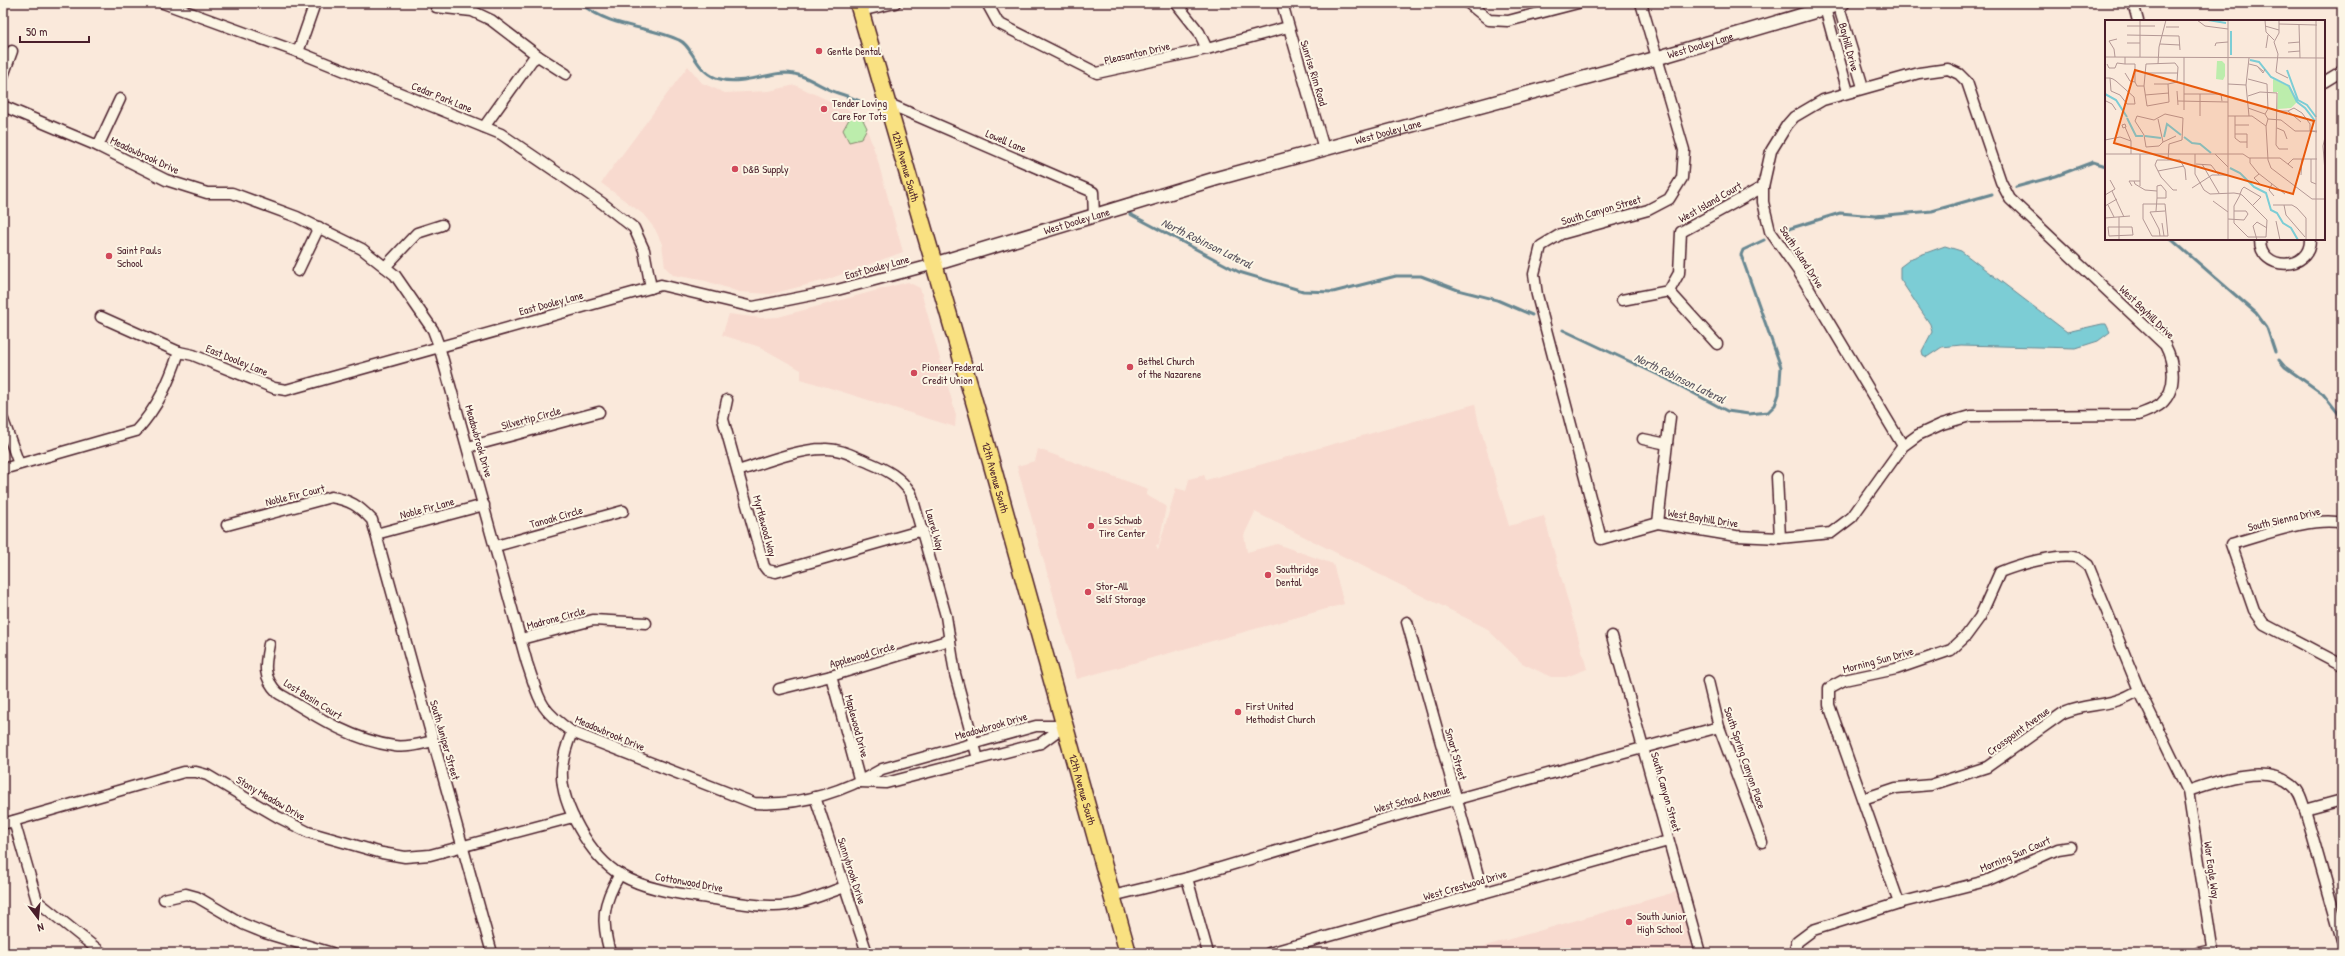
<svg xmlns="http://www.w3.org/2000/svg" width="2345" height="956" viewBox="0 0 2345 956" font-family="'Patrick Hand',sans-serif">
<rect width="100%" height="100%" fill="#fae9db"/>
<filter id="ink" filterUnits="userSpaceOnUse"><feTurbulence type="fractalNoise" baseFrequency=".025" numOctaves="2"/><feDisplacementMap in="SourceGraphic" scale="8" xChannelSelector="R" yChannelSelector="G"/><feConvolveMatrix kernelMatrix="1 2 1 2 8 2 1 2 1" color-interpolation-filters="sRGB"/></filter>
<g filter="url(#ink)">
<g fill="#f8dacf">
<path d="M688,66l14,17 23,10 44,-2 26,-6 67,31 15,42 26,94 -77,28 -55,14 -32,-2 -33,-11 -33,-6 -8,-8 -3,-23 -7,-15 -12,-15 -42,-31z"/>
<path d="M908,282l12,6 36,127 -1,12 -154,-48v-9l-41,-23 -38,-12 7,-21 32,4 17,-1z"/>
<path d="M1475,404l3,16 31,106 35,-10 43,153 -21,8h-15l-29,-14 -36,-35 -231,-116 -11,23 3,17 30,-8 56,20 11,40 -267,75 -60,-213 18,-5 3,-12 102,37 8,4 -2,5 20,11 -7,38 -3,1 2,5 18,-62 10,3 3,-12 15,-4 2,5z"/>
<path d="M1679,891l18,62h-236z"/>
</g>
<path fill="#bcedac" stroke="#83866c" d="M853,112l8,4 6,12 -6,11 -12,3 -6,-12z"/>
<path fill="#7ccdd5" stroke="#688791" d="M1945,246l16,5 106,81 35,-8h4l4,8 -12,9 -22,7 -115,-3 -19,2 -15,10 -4,-2 -1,-4 10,-19 -2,-8 -30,-45v-12l12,-9z"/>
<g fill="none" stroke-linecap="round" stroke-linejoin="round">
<g stroke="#688791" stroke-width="3">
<path d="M580,3c32,26 66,22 99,37 13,5 16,30 37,38 23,8 48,-4 69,-5 17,0 30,10 45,17 10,4 21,7 32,12"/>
<path d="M2016,187l40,-11 37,-14 13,4"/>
<path d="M1130,214l109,58 64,19 30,1 63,-16h25l37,14 39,10 35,15"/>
<path d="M1785,230l55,-17 35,3 57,-5 60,-17"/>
<path d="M2171,239l85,74 11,15 8,24"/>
<path d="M1563,330l104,49 60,32 22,3 19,-2 7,-7 4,-11 2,-27 -40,-112 2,-5 21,-10"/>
<path d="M2279,360l6,7 38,27 19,24"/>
</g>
<defs>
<g id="minor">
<path d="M163,3l135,49 203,82 101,69 32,25 10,22 7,38"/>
<path d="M987,3l11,20 99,50 110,-24 81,-22"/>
<path d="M1176,3l23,29 8,17"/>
<path d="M1282,3l42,146"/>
<path d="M1468,3l21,17 19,1 70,-18"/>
<path d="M1641,3l43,147 -2,28 -13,21 -21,11 -87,24 -20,12 -7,28 3,21 64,244 57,-16 78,13 44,2 51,-5 21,-16 51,-71 15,-11 24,-11 28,-8 168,-1c7,-3 17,-6 23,-11 17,-15 13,-42 4,-59l-155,-146 -9,-17 -34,-100 -8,-8 -11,-5 -29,4 -96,27 -29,17 -7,8 -16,26 -8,36v15l7,29 27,38 106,177"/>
<path d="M2133,3l5,18"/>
<path d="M1838,4l25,83"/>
<path d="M436,7l36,4 19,9 47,36 -6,4 -48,67"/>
<path d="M1825,8l23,84"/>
<path d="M860,11l35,-8"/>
<path d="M298,52l17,-49"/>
<path d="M538,56l28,18"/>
<path d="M3,76l9,-25"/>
<path d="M2324,82l18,-11"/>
<path d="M887,103l206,89 1,24"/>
<path d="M3,106l95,40 68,34 41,13h25l65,24 65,32 33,26 38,55 6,16 88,317c13,38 11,45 45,69l182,71c45,3 89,-11 128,-34l154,-43h28"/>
<path d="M98,146l22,-47"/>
<path d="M2260,239c-1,33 51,33 50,0"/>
<path d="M385,267l32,-34 25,-8"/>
<path d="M298,271l21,-44"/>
<path d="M1669,291l48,53"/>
<path d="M1622,300l47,-9 10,-18 2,-41 82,-45"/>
<path d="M101,317l78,35 14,3 81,33 12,2 375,-105 92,22 84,-17 98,-26"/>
<path d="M727,400l-4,19 41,147 3,4 9,2 147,-42"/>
<path d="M3,420l16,44"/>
<path d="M1643,439l24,5"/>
<path d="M468,447l131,-35"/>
<path d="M3,469l133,-38c22,-24 33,-49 43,-79"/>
<path d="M738,471c25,-8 60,-22 86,-22 16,-1 31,8 46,14 17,7 30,14 41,30l35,123 9,58 23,85"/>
<path d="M1777,477l3,61"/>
<path d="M1658,523l12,-106"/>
<path d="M2342,523c-29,-7 -81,13 -111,21l23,66 10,14 78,41"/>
<path d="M227,525l104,-28c19,3 28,9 41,23l120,433"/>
<path d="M376,534l108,-29"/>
<path d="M496,546l127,-35"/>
<path d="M1407,622l76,271"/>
<path d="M1612,636l88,317"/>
<path d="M521,639l72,-19 53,3"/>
<path d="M269,644c-4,20 -7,33 9,49 36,22 73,47 116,53 13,2 26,-2 39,-5"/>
<path d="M831,676l29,106"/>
<path d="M1708,681l11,46 43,115"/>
<path d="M779,689l52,-13 119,-36"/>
<path d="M572,732c-5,12 -9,24 -10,38 -2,34 29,88 59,105 28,16 61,19 93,24 19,3 39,7 57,7 25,1 50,-11 74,-19"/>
<path d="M860,782l26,1 155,-40 23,-17"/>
<path d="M2188,791l25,162"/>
<path d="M815,797l52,156"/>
<path d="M1863,799l33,-11 35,-3 56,-18 76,-54c28,-12 47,-4 76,-23"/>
<path d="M2305,810l37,-10"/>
<path d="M14,821l23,80 65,52"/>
<path d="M6,823l178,-51h12l11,3 71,42 30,15 74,21 23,4 25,-2 143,-38"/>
<path d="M1187,878l21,75"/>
<path d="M1112,896l75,-18 197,-59 335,-92"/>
<path d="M164,899l22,-5 11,3 46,27 22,9 67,20"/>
<path d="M1899,903l87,-22 72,-32 13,-2"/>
<path d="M610,953c-9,-33 -8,-49 10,-79"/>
<path d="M1269,953l399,-112"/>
<path d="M1794,953l3,-11 16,-12 86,-27 -70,-198v-17l15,-8 52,-11 55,-19 15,-14 14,-19 20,-45c17,-7 60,-20 78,-14 3,1 7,5 10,7l51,125 49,101c29,-10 78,-28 104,-6 8,6 10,16 13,25l37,130"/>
<path d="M2198,953l14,-3"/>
</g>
<g id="tertiary">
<path id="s1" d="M935,264l280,-85 442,-121 186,-55"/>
</g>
<g id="primary">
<path id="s2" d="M858,3l120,412 150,538"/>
</g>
</defs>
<use href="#minor" stroke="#4a1f2b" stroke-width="13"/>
<use href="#tertiary" stroke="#4a1f2b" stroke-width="16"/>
<use href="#primary" stroke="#4a1f2b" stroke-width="19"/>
<use href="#minor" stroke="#fcf5e5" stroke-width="10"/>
<use href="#tertiary" stroke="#fcf5e5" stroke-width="13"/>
<use href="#primary" stroke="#f9e181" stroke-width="16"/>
</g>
</g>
<g fill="#d1495b" stroke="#fcf5e5" stroke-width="1.5">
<circle cx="819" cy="51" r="4"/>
<circle cx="824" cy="109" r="4"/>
<circle cx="735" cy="169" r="4"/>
<circle cx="109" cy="256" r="4"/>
<circle cx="1130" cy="367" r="4"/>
<circle cx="914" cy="373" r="4"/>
<circle cx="1091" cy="526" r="4"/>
<circle cx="1268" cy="575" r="4"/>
<circle cx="1088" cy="592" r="4"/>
<circle cx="1238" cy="712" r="4"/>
<circle cx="1629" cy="922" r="4"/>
</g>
<g text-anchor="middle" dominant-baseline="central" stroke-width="4" stroke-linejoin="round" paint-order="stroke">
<g font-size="11" fill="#4a1f2b" stroke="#fcf5e5">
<text stroke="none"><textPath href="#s1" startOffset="796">West Dooley Lane</textPath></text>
<text transform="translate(1849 47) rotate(75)">Bayhill Drive</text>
<text transform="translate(1137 53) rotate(-13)">Pleasanton Drive</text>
<text transform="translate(1314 73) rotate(73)">Sunrise Rim Road</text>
<text transform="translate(442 97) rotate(22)">Cedar Park Lane</text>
<text stroke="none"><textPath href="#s1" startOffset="472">West Dooley Lane</textPath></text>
<text transform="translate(1006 141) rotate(23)">Lowell Lane</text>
<text transform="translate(145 155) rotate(25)">Meadowbrook Drive</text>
<text stroke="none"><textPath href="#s2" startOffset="170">12th Avenue South</textPath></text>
<text transform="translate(1710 202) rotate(-30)">West Island Court</text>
<text transform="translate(1601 210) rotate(-16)">South Canyon Street</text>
<text stroke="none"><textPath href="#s1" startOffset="148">West Dooley Lane</textPath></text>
<text transform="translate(1802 257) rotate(57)">South Island Drive</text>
<text transform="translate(877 267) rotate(-15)">East Dooley Lane</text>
<text transform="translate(551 303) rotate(-15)">East Dooley Lane</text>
<text transform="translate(2147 312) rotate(44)">West Bayhill Drive</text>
<text transform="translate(237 360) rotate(22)">East Dooley Lane</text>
<text transform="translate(531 418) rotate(-15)">Silvertip Circle</text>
<text transform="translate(479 441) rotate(74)">Meadowbrook Drive</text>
<text stroke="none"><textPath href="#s2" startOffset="494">12th Avenue South</textPath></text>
<text transform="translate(295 495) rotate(-14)">Noble Fir Court</text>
<text transform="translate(427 508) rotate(-15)">Noble Fir Lane</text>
<text transform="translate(556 517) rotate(-16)">Tanoak Circle</text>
<text transform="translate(1703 518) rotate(9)">West Bayhill Drive</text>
<text transform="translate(2284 519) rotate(-13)">South Sienna Drive</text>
<text transform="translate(765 526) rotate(75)">Myrtlewood Way</text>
<text transform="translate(935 530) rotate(74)">Laurel Way</text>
<text transform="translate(556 618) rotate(-15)">Madrone Circle</text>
<text transform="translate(862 655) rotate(-16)">Applewood Circle</text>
<text transform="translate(1878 660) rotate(-15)">Morning Sun Drive</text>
<text transform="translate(313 699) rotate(32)">Lost Basin Court</text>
<text transform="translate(857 726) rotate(75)">Maplewood Drive</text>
<text transform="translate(991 726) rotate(-16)">Meadowbrook Drive</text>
<text transform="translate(2018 731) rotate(-36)">Crosspoint Avenue</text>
<text transform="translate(610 733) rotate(23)">Meadowbrook Drive</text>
<text transform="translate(445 740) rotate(74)">South Juniper Street</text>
<text transform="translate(1456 754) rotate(74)">Smart Street</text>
<text transform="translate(1745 758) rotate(71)">South Spring Canyon Place</text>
<text stroke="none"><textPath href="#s2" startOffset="818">12th Avenue South</textPath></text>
<text transform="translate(1666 792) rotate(74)">South Canyon Street</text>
<text transform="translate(271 798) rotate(30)">Stony Meadow Drive</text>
<text transform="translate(1412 799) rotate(-15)">West School Avenue</text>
<text transform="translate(2015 854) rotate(-23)">Morning Sun Court</text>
<text transform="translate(2212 870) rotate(82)">War Eagle Way</text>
<text transform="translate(852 871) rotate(72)">Sunnybrook Drive</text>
<text transform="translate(689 882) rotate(10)">Cottonwood Drive</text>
<text transform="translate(1465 885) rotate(-16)">West Crestwood Drive</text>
</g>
<g font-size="11" fill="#4a1f2b" stroke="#fcf5e5" text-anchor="start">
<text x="827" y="51">Gentle Dental</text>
<text x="832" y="103">Tender Loving<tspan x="832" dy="13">Care For Tots</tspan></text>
<text x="743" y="169">D&amp;B Supply</text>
<text x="117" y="250">Saint Pauls<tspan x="117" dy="13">School</tspan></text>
<text x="1138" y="361">Bethel Church<tspan x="1138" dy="13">of the Nazarene</tspan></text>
<text x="922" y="367">Pioneer Federal<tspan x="922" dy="13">Credit Union</tspan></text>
<text x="1099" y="520">Les Schwab<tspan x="1099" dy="13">Tire Center</tspan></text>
<text x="1276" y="569">Southridge<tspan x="1276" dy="13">Dental</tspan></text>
<text x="1096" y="586">Stor-All<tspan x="1096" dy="13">Self Storage</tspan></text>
<text x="1246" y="706">First United<tspan x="1246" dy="13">Methodist Church</tspan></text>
<text x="1637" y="916">South Junior<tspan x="1637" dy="13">High School</tspan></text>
</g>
<g font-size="12" font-style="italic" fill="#59535e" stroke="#fcf5e5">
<text transform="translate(1207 243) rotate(26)">North Robinson Lateral</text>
<text transform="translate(1680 378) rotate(26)">North Robinson Lateral</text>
</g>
</g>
<g transform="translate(2105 20)">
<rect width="220" height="220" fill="#fae9db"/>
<path d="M112,41h5l3,3v12l-2,4 -7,-1zM168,59l17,8 7,15 -6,6 -14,1 1,-17h-5z" fill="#bcedac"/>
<path fill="none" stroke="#7ccdd5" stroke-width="2" d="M103,0l18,3M126,11v24M145,40l9,2 12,15 18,9 8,16M182,50l11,30 9,5 9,12M0,74l11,6 11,17M192,82l8,6 10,13M22,98l9,18h7M40,116l16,2M59,117l3,-13 14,11M79,117l8,6 8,1 11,9M125,148l10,5 14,14 12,6 5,17 6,3 6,10 8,5 7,12"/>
<path fill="none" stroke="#b49895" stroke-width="1" d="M35,0v37M92,0l8,6 23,3M160,0l1,12 8,8M174,0v13l-5,9 4,12 -2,18 12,6M174,4l38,1M194,5l1,33M22,6h28M160,6l14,4M61,7h13M22,15l52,1 1,14M22,23h13M183,23l12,-1M55,24l20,1M110,26l1,-3 12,-1M161,28l2,-13M183,32l12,-1M0,37l220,1M10,37l-1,-8 -5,-8 8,-2M20,37v7h10v18M220,42v17M2,44l2,4h6l2,-5 8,1M53,44l1,-17 7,-27M144,44l8,2 6,5M153,47l5,6 2,-4M20,53l5,8 5,1M40,53h33M0,58h5l3,1 3,2 18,16 1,7h-8l-7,-9 -9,-4 -1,-13M143,59l19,5 1,25 -3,5M30,62l2,4h7l3,20 22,-4 -1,-18 9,-2 1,-15M49,64h14M123,64l18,1M39,66l2,-22 29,-1 3,4M72,71l1,14M79,74h37l1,7M40,75l24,-2M143,76l12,-4 17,1 -1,52M1,81l6,3 4,6M73,81l50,1M143,88l17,6 3,5 -2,7M79,90v-53M172,91h11l6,-3 8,5 8,11v7M183,91l13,11M95,96v-22M123,96h24l14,10 2,34 3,8 41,31h13M130,96v22l5,4h7M144,96l-3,-31 3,-27M53,99l5,23 -4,4 -13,1 -2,-12 -9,-14 2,-5 17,4 11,-6 18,4 -1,22 -13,4 -1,16h12l5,9 1,11M163,99l13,1 14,11h16M20,104l1,3 -3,1 -1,-3zM130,105h14M20,107l6,14M172,108l7,3 3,8M212,112l-6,-1h6M130,114h12v14M220,117l-2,9 2,26M0,120l15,-3 11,4v13M58,122l13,-6M171,125l3,4h9M0,134h138l6,4h31l13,10M90,134v20l9,16 6,4 24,-1 6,1 2,1 25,25 -1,17h-18l-14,-14v-17l6,-11v-1l2,-5 2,-2 17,10 -8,8M110,134l13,13M145,138v5l8,10 27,21M206,139v23l5,2M63,140h-11l-2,5 6,12 12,13h4M91,144l15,1 8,10M97,144l17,29M183,144l5,-5h24M53,151l26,-5M154,154l-5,4 6,6M196,155l1,-16M29,161l1,3 10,6 12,1M167,164l-3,6 5,6M56,165l5,6v7h-9v-12zM27,166l-3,-5h11M35,166v-32M87,168l20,-13h16M7,171l12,26M0,175l10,-6 -5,-9M108,181l15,11M38,184h22l3,32h-16l-9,-17zM3,185l6,12M168,185h19l5,3 9,10v22M179,185l2,10 19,22M0,186l12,-7M51,191l1,-13M0,198l25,-2M123,199l16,1 4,-6 -2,-3h-12M171,201l4,19M57,203l2,13M3,207h24l1,8 -24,1zM55,216l-1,-7 -9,-17 15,-1M14,220v-23M123,220v-220M152,220l-4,-14 4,-4 10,6M211,220v-220"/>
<path fill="#e8590c" fill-opacity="0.15" stroke="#e8590c" stroke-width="2" d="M30,50l179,51 -21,73 -179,-51z"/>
<rect width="220" height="220" fill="none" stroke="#4a1f2b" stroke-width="2"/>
</g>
<rect width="2345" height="956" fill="none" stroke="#fcf5e5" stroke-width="16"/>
<rect x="8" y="8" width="2329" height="940" fill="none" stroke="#4a1f2b" stroke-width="1.5" filter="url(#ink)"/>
<g transform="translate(38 918) rotate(164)" stroke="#fcf5e5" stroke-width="3" paint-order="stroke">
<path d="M0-3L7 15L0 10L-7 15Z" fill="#4a1f2b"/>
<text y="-6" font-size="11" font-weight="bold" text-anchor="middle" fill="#4a1f2b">N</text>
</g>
<path d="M20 36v6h69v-6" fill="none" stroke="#4a1f2b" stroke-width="2"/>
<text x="26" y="36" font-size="12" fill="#4a1f2b" stroke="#fcf5e5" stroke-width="3" paint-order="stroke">50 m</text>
</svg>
